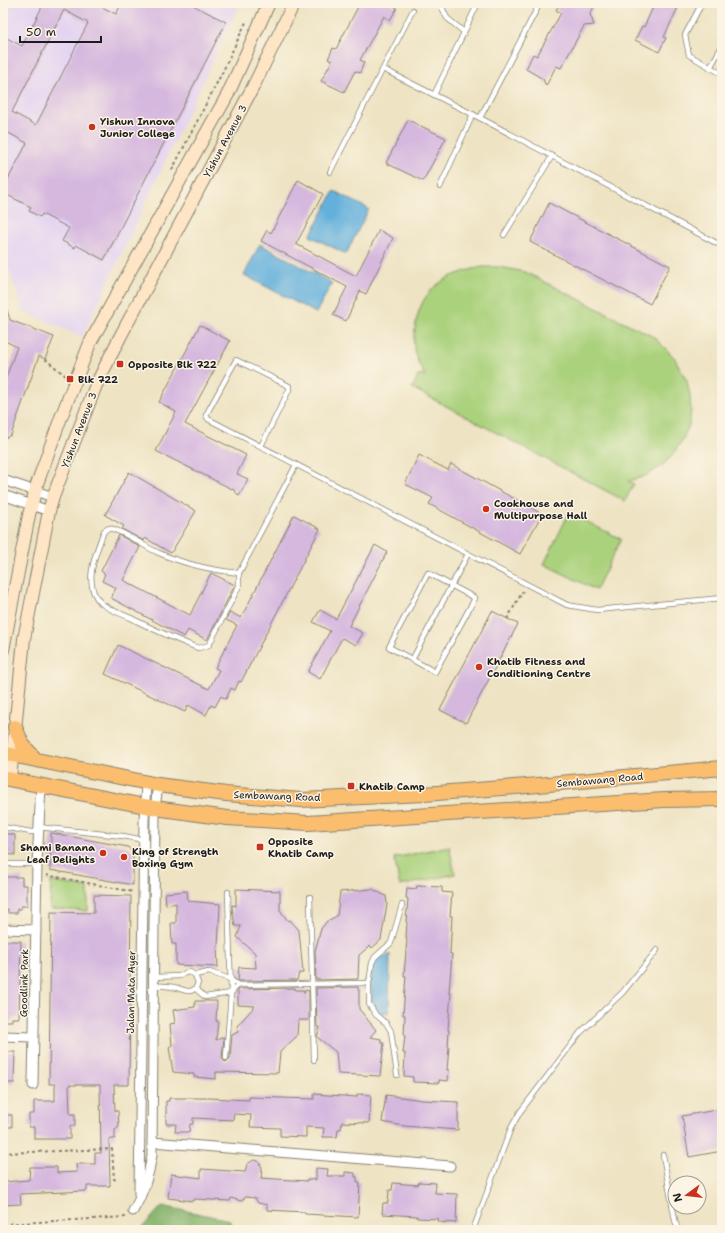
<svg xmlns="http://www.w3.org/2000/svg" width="725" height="1233" viewBox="0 0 725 1233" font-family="'Shantell Sans',sans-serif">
<rect width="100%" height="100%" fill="#fcf5e5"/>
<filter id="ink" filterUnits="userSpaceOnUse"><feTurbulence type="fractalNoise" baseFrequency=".025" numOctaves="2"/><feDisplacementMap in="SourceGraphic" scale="8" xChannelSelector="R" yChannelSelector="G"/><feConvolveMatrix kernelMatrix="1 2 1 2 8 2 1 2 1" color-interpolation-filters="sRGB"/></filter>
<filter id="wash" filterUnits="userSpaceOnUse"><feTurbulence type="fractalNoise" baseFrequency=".012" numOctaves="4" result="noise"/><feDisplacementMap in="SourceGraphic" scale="16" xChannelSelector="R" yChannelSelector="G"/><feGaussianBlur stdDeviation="0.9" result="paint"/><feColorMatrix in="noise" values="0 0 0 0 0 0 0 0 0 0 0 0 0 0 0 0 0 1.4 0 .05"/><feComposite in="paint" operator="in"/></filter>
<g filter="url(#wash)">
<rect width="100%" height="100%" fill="#eee3c3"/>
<path fill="#e3d3f2" d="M3,3h237l-158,334 -59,-26 -20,-59z"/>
<g fill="#aad17c" stroke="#63764c">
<path d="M482,267h17l26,5 129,65 20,20 13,24 3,14 1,16 -2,14 -6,14 -11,17 -6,6 -7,6 -16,9 -15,4 6,3 -9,17 -213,-113 7,-14 6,2c-3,-6 -6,-11 -8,-17 -4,-10 -4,-20 -2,-30 5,-41 29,-54 67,-62z"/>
<path d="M569,513l52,26 -25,51 -52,-26z"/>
<path d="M449,846l6,28 -55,12 -6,-28z"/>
<path d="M51,881l37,7v23l-38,-2z"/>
</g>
<path fill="#87b36c" stroke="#526844" d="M162,1206l68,14v10h-90z"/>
<g fill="#63b0dc" stroke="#40667c">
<path d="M334,191l35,18 -23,45 -36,-18z"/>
<path d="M260,244l72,39 -16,30 -72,-38z"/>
<path d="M380,954l2,2 4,1 4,-3 -1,59 -3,-1 -4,1 -2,3c-10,-10 -11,-14 -8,-27h-8v-9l9,-1 -3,-11z"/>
</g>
<g id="blocks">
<g fill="#d6b8df" fill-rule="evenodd">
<path d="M44,3h50l22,11 6,-11h67l37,19 -122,238 -28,-15 -1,3 -13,-7 7,-13 -27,-14 -2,3 -11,-6 2,-4 -28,-14v-4l24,-46 -24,-13v-94l19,10zM64,10l24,13 -52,102 -24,-13z"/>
<path d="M360,3h29l8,5 -7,12 -6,-4 -24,44 4,2 -4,11 -5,-2 -11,21 -23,-11 11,-20 -4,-2 5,-11 3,1z"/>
<path d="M560,3h36l-6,11 4,11 -10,1 -23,42 -5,-2 -10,20 -3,-7 -17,-10 7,-15 4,2 24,-43 -5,-3z"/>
<path d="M655,3h25l-16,34 2,1 -7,14 -24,-12 7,-14 2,1z"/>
<path d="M408,120l38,18 -23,43 -37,-18z"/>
<path d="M298,180l25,14 -27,50 60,32 23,-46 14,8 -27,56 -6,-3 -14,30 -13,-6 14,-28 -86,-46 6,-11 4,3z"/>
<path d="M549,203l121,63 -20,38 -120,-62z"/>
<path d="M3,303h2l5,17 44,17 -9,22 -6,-3 -28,79 -8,4v-53l14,-39 -14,-7z"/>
<path d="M200,325l30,16 -45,83 61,31 -9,19 11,5 -9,17 -5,-6 -78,-39 20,-39 -17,-10z"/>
<path d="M419,455l29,15 3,-6 91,50 -22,40 -91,-50 4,-6 -28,-14z"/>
<path d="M129,472l67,39 -25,42 -26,-15 -1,3 -22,-12 2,-3 -19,-11z"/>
<path d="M294,515l26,14 -79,153 -2,-1 -4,9 -4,-2 -5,11 -5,-3 -6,11 -4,-2 -5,10 -18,-10 -3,7 -80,-38 13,-29 91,44 10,-19 -4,-2 22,-43 -11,-5 4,-8 11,6z"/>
<path d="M119,535l21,12 -17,33 67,35 21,-42 24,12 -28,55 -19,-10 -4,7 -73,-39 5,-10 -14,-7 3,-7 -4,-3z"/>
<path d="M375,545l12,7 -38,74 14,7 -7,12 -14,-7 -22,41 -12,-7 22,-41 -17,-9 7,-12 16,9z"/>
<path d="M492,611l26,13 -52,99 -26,-13z"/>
<path d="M3,833l12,2v20l-12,-1z"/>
<path d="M51,833l77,14 5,6v32l-83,-15z"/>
<path d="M3,877h19v8h5v21h-6v3h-4v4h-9v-4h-5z"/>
<path d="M417,886l25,1v5l10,1 -2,23h2l-2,38h2l-3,39h2l-3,37h1l-1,16 1,1 -2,23h2l-1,11 -9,-1v3l-26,-1v-5l-9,-1 1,-23h-2l2,-17h-1l1,-21h-2l3,-39h-2l3,-38h-1l1,-16h-1l2,-23 -2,-1 1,-10 9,1z"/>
<path d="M236,889l44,2v19l8,11 2,-1 9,10 4,43h-4l-2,7 -59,1 1,-14 17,1 -1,-15 -18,-16 4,-11h-6l-3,-18v-3l4,1z"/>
<path d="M372,889l14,7 1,8 -6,36 -9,8 -2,-2 -11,9 -1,24 -42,1 -1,-29 6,-22 6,-8 10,-5 3,-24z"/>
<path d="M187,891l1,10 32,3 -2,43h-1l1,20 -42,-2v-21h-4l-1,-21h5v-20l-10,2 -1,-12z"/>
<path d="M94,895l37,1 -2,189h-15l1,26h3l1,16 -4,3v9h-6l1,47h-23v5l-67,3 1,10 -18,1v-23l26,-2 1,-13h27v6l20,-1 -1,-8h19v-11h6l-1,-68h-31l1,29h5v12h-5v13h-36v-12h-5v-13h5v-13h21v-17h-6l2,-172 43,1z"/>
<path d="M4,941h17l-2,77h-7v3h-9z"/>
<path d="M358,987v3h1v19l17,21 -6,7 11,2v4h3l-4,33 -42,-2 -2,-22 -19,-15 3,-10h-3l-1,-39z"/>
<path d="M295,988v2h9v3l1,-3 4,1v29h-11l-1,16 -17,16 -2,21 -62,-1v7l-22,-2v-3l-21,-2 -4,-25 3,-2 -2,-21 5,-1 -2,-13 22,-3v-6h22l-1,20h2l-2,19 8,-3 -2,21 2,3 2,1 4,-4 2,-23 6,-3 -1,-6 18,-20 -17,-1v-15l2,-1z"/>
<path d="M3,1052h12l-1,31h-11z"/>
<path d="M314,1094l43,3v-3l14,1 -2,28 -27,-1 -1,7h-3l-1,8h-14l1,-9 -18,-1v10l-26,-1v-8l-30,-1 1,-12 -17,-1 -1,6 -40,-2v6h-3l-1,8h-14l1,-8h-10v-23h3v-3h40l40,2v-3l65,2z"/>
<path d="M386,1095l36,5 36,2v28l-54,-4 -22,-4z"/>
<path d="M722,1109v42l-33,6 -7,-41z"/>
<rect x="3" y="1115" width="9" height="12"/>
<path d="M254,1160l4,1 4,6 -1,11 46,3v-2l9,1v-12l12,1 -1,7h18v-4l10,1v4h2v5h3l-2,35 -53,-3v-2l-38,-2v-5l-9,-2 -3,-5 -9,-1 -5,4 -10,-3 -1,3 -36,-2 -1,2 -25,-3 3,-24 30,4v-9l44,3 2,-8z"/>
<path d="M419,1182l17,1 -1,10 22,1 -1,29 -18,-1 1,-3 -22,-1v-2l-35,-2 1,-11h5l1,-13h3l1,-7 25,2z"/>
</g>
</g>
</g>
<g filter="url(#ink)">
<use href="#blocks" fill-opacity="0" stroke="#858070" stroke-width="1"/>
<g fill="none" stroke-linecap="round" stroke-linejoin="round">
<defs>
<g id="service">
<path d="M440,3l7,15 17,14"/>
<path d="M702,3l-17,32 4,20 33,19"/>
<path d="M710,68l12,-22"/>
<path d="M383,69l97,49 242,128"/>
<path d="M434,95l44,-92"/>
<path d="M480,118l60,-115"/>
<path d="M330,172l83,-162"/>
<path d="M440,187l33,-73"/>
<path d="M504,235l48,-79"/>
<path d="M261,446l28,-56v-4l-53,-26 -30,55 2,4 359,186 30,5 125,-12"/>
<path d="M239,573c-28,-3 -55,-9 -80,-20 -17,-7 -32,-21 -50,-25l-5,3c-7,19 -23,54 -3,72 8,7 21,11 30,15 21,11 42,20 64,29l4,1 10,-3 30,-59v-13l57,-108"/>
<path d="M428,573l47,25 -40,74 -46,-25z"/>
<path d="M412,660l56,-106"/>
<path d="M3,827l28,5h7"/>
<path d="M38,827l85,9 21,4"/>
<path d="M3,864h34"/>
<path d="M310,897l4,163"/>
<path d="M195,975l14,-3 21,7 8,6 131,-2"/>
<path d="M154,977l26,-1 5,-3 5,-1 5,3 3,8c-5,14 -15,6 -24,4 -7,-1 -14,-1 -20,-2"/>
<path d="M196,989l9,8 26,-4 7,-8"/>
<path d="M226,1058l5,-65 -3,-101"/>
<path d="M397,1075l-6,-44 -5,-8 -10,-8 -7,-11v-21l3,-20 3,-6 16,-14 11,-38"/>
<path d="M663,1155l12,65 3,10"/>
<path d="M473,1230l38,-102 9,-16 60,-79 43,-41 34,-42"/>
</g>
<g id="minor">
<path d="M3,480l50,17"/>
<path d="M3,495l46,16"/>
<path d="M3,929l33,1"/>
<path d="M3,1036l30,1"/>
<path d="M33,1085l4,-221 4,-78"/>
<path d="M152,1142l298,24"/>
<path d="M139,1194l5,-373 2,-38"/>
<path d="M133,1211c11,-18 16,-36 19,-56l3,-347 3,-23"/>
</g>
<g id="secondary">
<path d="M3,650l26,-135 8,-31 23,-64 30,-77 138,-249 41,-91"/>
<path d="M10,779l14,-140 25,-128 4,-14 43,-112 24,-48 133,-250 41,-84"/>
</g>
<g id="primary">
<path d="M15,727l7,17 13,15"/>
<path d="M3,754l9,1 146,30 68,9 75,6 123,-6 103,-8 195,-18"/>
<path d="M3,778l152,30 72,10 81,5 356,-23 58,-1"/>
</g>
</defs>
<use href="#service" stroke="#858070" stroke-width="6"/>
<use href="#minor" stroke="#858070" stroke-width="11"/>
<use href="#secondary" stroke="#858070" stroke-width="14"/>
<use href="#primary" stroke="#858070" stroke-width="16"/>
<g stroke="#858070" stroke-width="2" stroke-dasharray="3 3" stroke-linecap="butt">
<path d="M172,170l50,-97 25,-53"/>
<path d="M45,359l21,17"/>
<path d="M507,619l16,-28"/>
<path d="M46,875l88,17"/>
<path d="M3,1153l109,-4 2,30 2,1"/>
<path d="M3,1224l123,-7"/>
</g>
<use href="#service" stroke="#fff" stroke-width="4.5"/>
<use href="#minor" stroke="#fff" stroke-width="9"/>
<use href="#secondary" stroke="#fde5c5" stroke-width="12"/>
<use href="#primary" stroke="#fbbe6e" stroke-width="14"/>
</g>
</g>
<g fill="#c8321e" stroke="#fcf5e5" stroke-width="1.5">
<circle cx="92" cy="127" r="4"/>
<rect x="116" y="360" width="8" height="8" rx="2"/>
<rect x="66" y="375" width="8" height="8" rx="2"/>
<circle cx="486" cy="509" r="4"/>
<circle cx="479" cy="667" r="4"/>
<rect x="347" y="782" width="8" height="8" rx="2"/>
<rect x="256" y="843" width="8" height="8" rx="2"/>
<circle cx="103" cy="853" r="4"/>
<circle cx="124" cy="857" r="4"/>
</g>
<g text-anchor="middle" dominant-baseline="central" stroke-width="3" stroke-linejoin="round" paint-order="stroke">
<g font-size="10" font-weight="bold" fill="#1c1c1c" stroke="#fcf5e5" text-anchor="start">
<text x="100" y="121">Yishun Innova<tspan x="100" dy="12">Junior College</tspan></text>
<text x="128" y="364">Opposite Blk 722</text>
<text x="78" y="379">Blk 722</text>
<text x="494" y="503">Cookhouse and<tspan x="494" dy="12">Multipurpose Hall</tspan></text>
<text x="487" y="661">Khatib Fitness and<tspan x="487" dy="12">Conditioning Centre</tspan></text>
<text x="359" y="786">Khatib Camp</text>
<text x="268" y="841">Opposite<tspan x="268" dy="12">Khatib Camp</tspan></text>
<text x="95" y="847" text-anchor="end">Shami Banana<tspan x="95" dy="12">Leaf Delights</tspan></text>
<text x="132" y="851">King of Strength<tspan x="132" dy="12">Boxing Gym</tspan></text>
</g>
<g font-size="10" fill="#1c1c1c" stroke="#fcf5e5">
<text transform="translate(225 141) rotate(-62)">Yishun Avenue 3</text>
<text transform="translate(79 430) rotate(-69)">Yishun Avenue 3</text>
<text transform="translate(600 780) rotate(-5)">Sembawang Road</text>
<text transform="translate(277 796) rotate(2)">Sembawang Road</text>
<text transform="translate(24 983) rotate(-89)">Goodlink Park</text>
<text transform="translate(131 992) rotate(-89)">Jalan Mata Ayer</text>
</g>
</g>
<rect width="725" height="1233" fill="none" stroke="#fcf5e5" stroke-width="16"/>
<g transform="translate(687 1195) rotate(255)"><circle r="19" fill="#fcf5e5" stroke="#a29e95"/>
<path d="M0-3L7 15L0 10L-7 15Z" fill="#c8321e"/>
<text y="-6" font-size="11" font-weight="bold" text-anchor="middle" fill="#1c1c1c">N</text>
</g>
<path d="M20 36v6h81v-6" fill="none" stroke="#1c1c1c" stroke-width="2"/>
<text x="26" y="36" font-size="12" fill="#1c1c1c" stroke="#fcf5e5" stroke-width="3" paint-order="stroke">50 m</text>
</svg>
